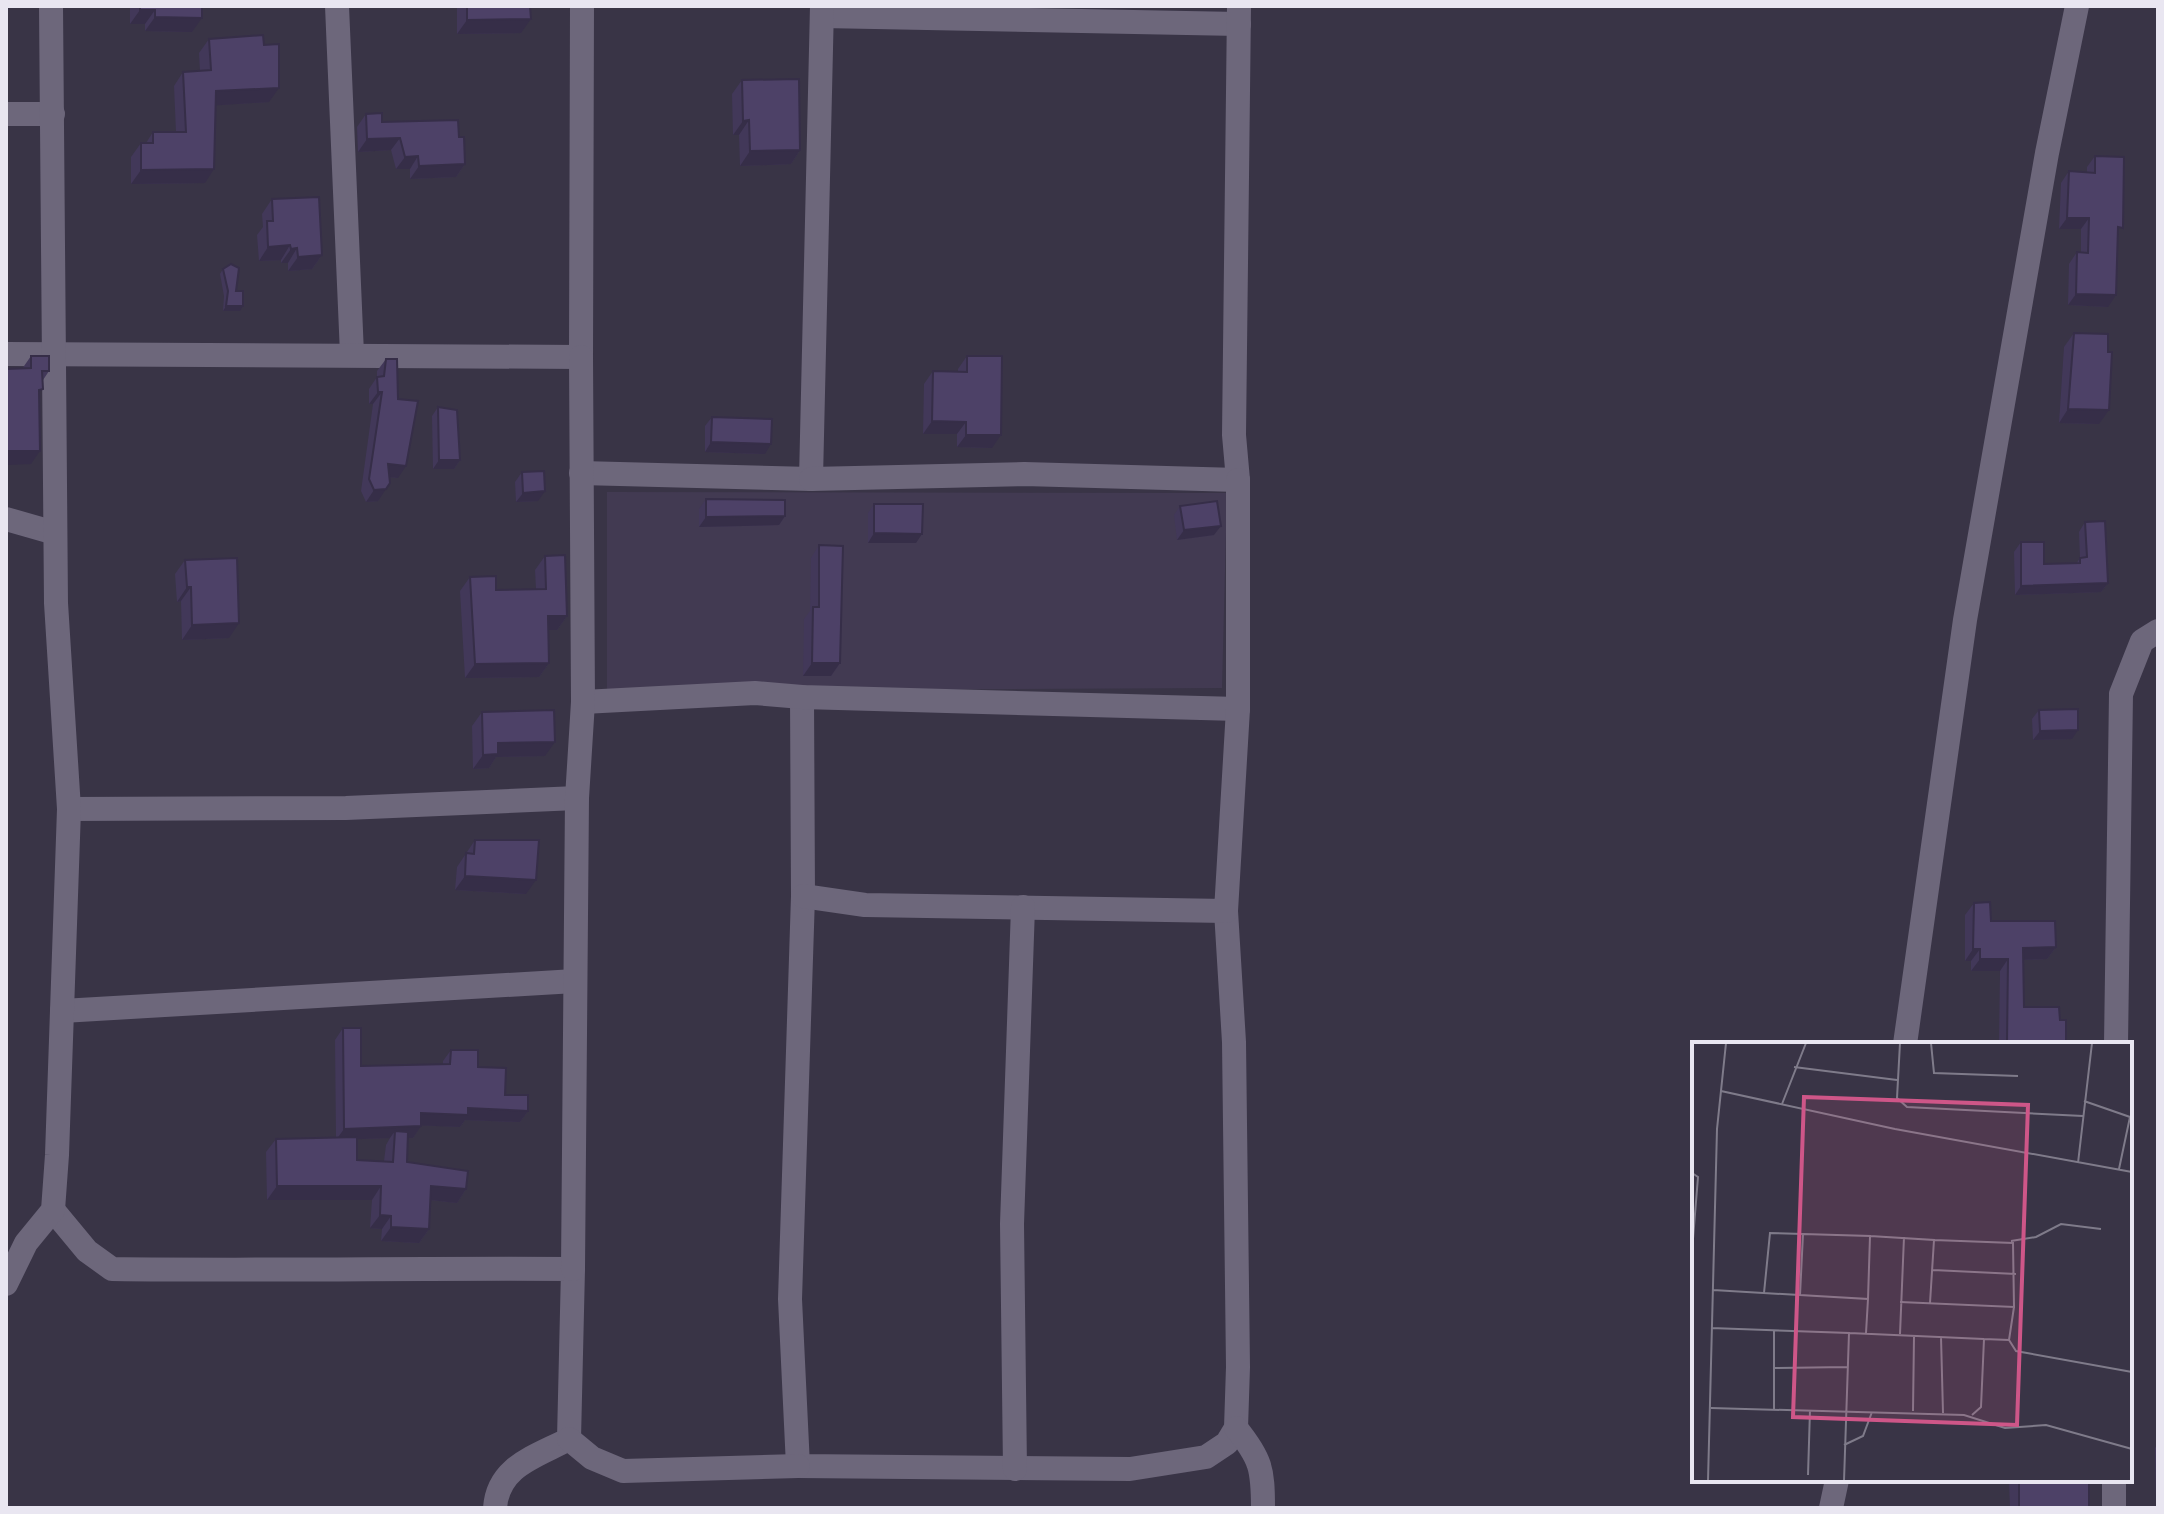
<svg xmlns="http://www.w3.org/2000/svg" width="2164" height="1514" viewBox="0 0 2164 1514" font-family="Spectral,serif">
<rect width="100%" height="100%" fill="#393446"/>
<path fill="#423a52" d="M607,492l620,1 -5,195 -615,3z"/>
<g fill="none" stroke-linecap="round" stroke-linejoin="round">
<g stroke="#6d677b" stroke-width="24">
<path d="M337,6l15,348"/>
<path d="M822,16l417,8"/>
<path d="M6,114h47"/>
<path d="M6,354l575,3 1,-351"/>
<path d="M581,473l230,6 11,-473"/>
<path d="M811,479l213,-5 214,6 -4,-45 5,-429"/>
<path d="M6,519l49,14"/>
<path d="M802,697l1,199 -13,403 8,167 332,3 76,-12 21,-14 9,-15 2,-61 -4,-325 -8,-131"/>
<path d="M583,702l172,-9 47,4 436,12"/>
<path d="M69,809l277,-1 231,-10"/>
<path d="M803,896l62,9 361,6 12,-202v-229"/>
<path d="M62,1011l513,-30"/>
<path d="M1905,1044l60,-424 82,-467 30,-147"/>
<path d="M2116,1044l5,-350 21,-53 16,-10"/>
<path d="M53,1210l34,41 25,18c154,2 307,-1 461,0l-4,170c-34,18 -71,27 -74,69"/>
<path d="M573,1269l4,-471 6,-96 -2,-345"/>
<path d="M6,1284l20,-41 27,-33 4,-55 12,-346 -13,-206 -5,-597"/>
<path d="M1236,1428c25,31 27,41 27,80"/>
<path d="M569,1439l23,19 31,13 175,-5"/>
<path d="M1015,1469l-3,-245 11,-317"/>
<path d="M2114,1480v28"/>
<path d="M1831,1508l6,-28"/>
</g>
</g>
<g fill="#423859" fill-rule="evenodd">
<path d="M130,6h72l-10,26 -47,-1v-7h-15z"/>
<path d="M457,6h73l-9,27 -64,1z"/>
<path d="M209,39l60,63 -54,3 -10,78 -74,1v-27l10,-14h5l7,-11h23l-2,-46 9,-14 17,-1 -1,-18z"/>
<path d="M742,80l58,70 -9,14 -51,2 -1,-31h-6l-1,-41z"/>
<path d="M366,114l16,8 77,15 6,27 -9,13 -46,2v-10h-14l-5,-19 -33,2 -1,-25z"/>
<path d="M2095,156l22,79 -9,72 -40,-2 1,-41 8,-12h4v-23h-22l2,-46 8,-12 18,2v-6z"/>
<path d="M272,199l50,56 -10,14 -24,2v-8h-7v-3l-22,1 -2,-26 6,-8 -1,-13z"/>
<path d="M223,269l13,22 4,20h-17l1,-15 -4,-22z"/>
<path d="M2074,333l25,91 -40,-1 5,-76z"/>
<path d="M31,356l18,15 -6,9 -4,15 -8,69 -9,-95z"/>
<path d="M967,356l25,92 -35,-1v-13h-34l1,-50 9,-13 25,1v-3z"/>
<path d="M386,359l12,119 -9,-1 -11,24 -12,1 -5,-11 12,-87h-4v-15l8,-12v-6z"/>
<path d="M438,407l22,53 -6,9h-21l-1,-53z"/>
<path d="M712,417l53,37 -60,-2v-26z"/>
<path d="M522,472l16,29 -22,1 -1,-20z"/>
<path d="M706,499l79,17 -6,9 -80,2v-18z"/>
<path d="M874,504l42,39h-48v-30z"/>
<path d="M1180,506l34,29 -37,5 -3,-25z"/>
<path d="M2085,522l23,61 -7,9 -86,3 -1,-43 7,-10 23,22h32l4,-6 -1,-26z"/>
<path d="M819,545l21,118 -9,13h-28l1,-57 6,-8 1,-53z"/>
<path d="M545,556l22,60 -10,14h-9l1,33 -10,14 -74,1 -5,-87 10,-14 26,13 40,-1 -1,-19z"/>
<path d="M185,560l44,78 -47,2 -1,-39 -4,1 -2,-28z"/>
<path d="M2039,710l33,29 -39,1 -1,-21z"/>
<path d="M482,712l63,44 -49,1 -7,11 -16,1 -1,-43z"/>
<path d="M475,840l51,54 -71,-4 2,-23z"/>
<path d="M1974,903l17,18 65,26 -9,12 -24,1 1,47 36,13 6,24h-67l1,-73h-29v-10h-6v-46z"/>
<path d="M343,1028l18,38 82,-2v-3l8,-11 27,17 27,28 23,16 -8,11 -55,-2 -5,7 -39,-2 -8,13h-5l-1,24 59,27 -9,14 -27,-3 -1,29 -10,14 -38,-2 1,-12 -12,-1 2,-28h-105l-1,-48 10,-13 60,-1 -1,-98zM390,1138l-4,7 -2,16 -27,-1v-21z"/>
<path d="M2158,1443v56h-2l-1,-51z"/>
<path d="M2009,1480h80v28h-79z"/>
</g>
<g fill="#362e48">
<path d="M140,10h15l-10,14h-15z"/>
<path d="M155,17l47,1 -10,14 -47,-1z"/>
<path d="M531,19l-10,14 -64,1 10,-14z"/>
<path d="M279,88l-10,14 -63,4 10,-15z"/>
<path d="M749,120l-10,15h-6l10,-14z"/>
<path d="M400,138l-9,12 -33,2 9,-13z"/>
<path d="M800,150l-9,14 -51,2 10,-15z"/>
<path d="M418,156l-8,13h-14l9,-12z"/>
<path d="M465,164l-9,13 -46,2 9,-13z"/>
<path d="M214,169l-9,14 -74,1 10,-14z"/>
<path d="M2067,218h22l-8,11h-22z"/>
<path d="M290,245l-9,15 -22,1 9,-14z"/>
<path d="M297,248l-9,15h-7l10,-14z"/>
<path d="M322,255l-10,14 -24,2 10,-14z"/>
<path d="M2076,294l40,1 -8,12 -40,-2z"/>
<path d="M226,306h17l-3,5h-17z"/>
<path d="M378,392h4l-9,12h-4z"/>
<path d="M2068,409l41,1 -10,14 -40,-1z"/>
<path d="M932,421l34,1 -9,12h-34z"/>
<path d="M966,435h35l-9,13 -35,-1z"/>
<path d="M711,442l60,2 -6,10 -60,-2z"/>
<path d="M6,451h34l-9,13 -25,1z"/>
<path d="M439,460h21l-6,9h-21z"/>
<path d="M388,464l18,2 -8,12 -19,-2z"/>
<path d="M386,489l-8,12 -12,1 8,-12z"/>
<path d="M545,491l-7,10 -22,1 7,-9z"/>
<path d="M785,516l-6,9 -80,2 7,-10z"/>
<path d="M1221,526l-7,9 -37,5 7,-10z"/>
<path d="M874,533l48,1 -6,9h-48z"/>
<path d="M2108,583l-7,9 -86,3 6,-9z"/>
<path d="M187,587h4l-10,14 -4,1z"/>
<path d="M548,616h19l-10,14h-19z"/>
<path d="M239,623l-10,15 -47,2 10,-15z"/>
<path d="M549,663l-10,14 -74,1 10,-14z"/>
<path d="M812,663h28l-9,13h-28z"/>
<path d="M2078,730l-6,9 -39,1 7,-9z"/>
<path d="M555,742l-10,14 -49,1 -7,11 -16,1 10,-14 15,-12z"/>
<path d="M465,876l71,4 -10,14 -71,-4z"/>
<path d="M2056,947l-9,12 -32,1 8,-12z"/>
<path d="M1973,949h7l-9,12h-6z"/>
<path d="M1980,959h28l-8,12h-29z"/>
<path d="M468,1108l60,3 -8,11 -55,-2 -5,7 -47,-2 8,-12z"/>
<path d="M421,1126l-8,12h-18v-7l-5,7 -54,2 8,-11z"/>
<path d="M277,1186h104l-9,14h-105z"/>
<path d="M431,1186l35,3 -9,14 -35,-4z"/>
<path d="M380,1215l11,1 -9,13 -12,-1z"/>
<path d="M391,1227l38,2 -10,14 -38,-2z"/>
</g>
<g fill="#4d4167" stroke="#362e48" stroke-width="2">
<path d="M140,6h62v12l-47,-1v-7h-15z"/>
<path d="M467,6h63l1,13 -64,1z"/>
<path d="M263,35l1,10 15,-1v44l-63,3 -2,78 -73,1v-27h12v-11h33l-3,-60 28,-2 -2,-31z"/>
<path d="M799,79l1,71 -50,1 -1,-31 -6,1 -1,-41z"/>
<path d="M382,113v9l76,-2 1,17h5l1,27 -46,2 -1,-10 -13,1 -5,-19 -33,1 -1,-25z"/>
<path d="M2095,156l29,1 -1,71 -5,-1 -2,68 -40,-1 1,-42 11,1 1,-35h-22l2,-47 26,2z"/>
<path d="M319,197l3,58 -24,2 -1,-9 -6,1 -1,-4 -22,2 -1,-26h6l-1,-22z"/>
<path d="M231,264l8,4 -3,23h7v15h-17l2,-15 -5,-22z"/>
<path d="M2074,333l34,1v18h4l-3,58 -41,-1z"/>
<path d="M31,356h18v15h-7l1,18 -4,1 1,61h-34v-82l25,-1z"/>
<path d="M967,356h35l-1,79h-35v-13l-34,-1 1,-50 34,1z"/>
<path d="M386,359h11l1,40 20,2 -12,65 -18,-2 2,19 -4,6 -12,1 -5,-11 13,-87h-4l-1,-15 7,-1z"/>
<path d="M438,407l19,3 3,50h-21z"/>
<path d="M712,417l60,2 -1,25 -60,-2z"/>
<path d="M544,471l1,20 -22,2 -1,-21z"/>
<path d="M706,499l79,1v16l-79,1z"/>
<path d="M1217,501l4,25 -37,4 -4,-24z"/>
<path d="M874,504h49l-1,30 -48,-1z"/>
<path d="M2105,521l3,62 -87,3v-44h23v22l36,-1v-5l7,-1 -2,-35z"/>
<path d="M819,545l24,1 -3,117h-28l1,-56h6z"/>
<path d="M565,555l2,61h-19l1,47 -74,1 -5,-87 26,-1v14l50,-1 -1,-33z"/>
<path d="M237,558l2,65 -47,2 -1,-38h-4l-2,-27z"/>
<path d="M2078,709v21l-38,1 -1,-21z"/>
<path d="M554,710l1,32 -57,1v11l-15,1 -1,-43z"/>
<path d="M475,840h64l-3,40 -71,-4 1,-23 8,1z"/>
<path d="M1990,902l1,19h64l1,26 -33,1 1,59h35l1,13h6v24h-59l1,-85h-28v-10h-7l1,-46z"/>
<path d="M343,1028h18v38l89,-2 1,-14h27v17l28,1 -1,27h23v16l-60,-3v7l-47,-2v13l-77,3z"/>
<path d="M395,1131l13,1 -1,30 61,9 -2,18 -35,-3 -2,43 -38,-2v-11l-11,-1 1,-29h-104l-1,-47 81,-2v23l36,2z"/>
<rect x="2019" y="1480" width="70" height="28"/>
</g>
<g transform="translate(1692 1042)">
<rect width="440" height="440" fill="#393446"/>
<path fill="none" stroke="#7f7b8a" stroke-width="2" d="M208,1l-3,55 10,9 176,9M239,1l3,30 84,3M102,25l103,13M29,49l174,38 237,43M392,59l46,16 -11,52M90,62l24,-61M386,121l14,-120M0,131l6,4 -6,74M178,194l64,4 -4,63M319,199l25,-4 25,-13 40,5M241,228l83,4M21,248l155,9 -2,34M72,251l6,-60 100,3 -2,63M108,253l3,-61M208,260l114,5 -1,-64 -79,-3M19,286l138,5 -5,148M157,291l135,6M208,292l4,-97M249,295l2,76M317,298l5,-33M82,326l73,-1M19,366l253,7 41,13 41,-3 86,24M82,367v-79M221,369l1,-75M280,373l9,-8 3,-68 25,1 7,11 116,21M152,403l19,-9 9,-24M116,433l2,-65M16,439l9,-352 9,-86"/>
<path fill="#ce5688" fill-opacity="0.15" stroke="#ce5688" stroke-width="4" d="M112,55l224,8 -11,320 -224,-8z"/>
<rect width="440" height="440" fill="none" stroke="#e9e6f1" stroke-width="4"/>
</g>
<rect width="2164" height="1514" fill="none" stroke="#e9e6f1" stroke-width="16"/>
</svg>
